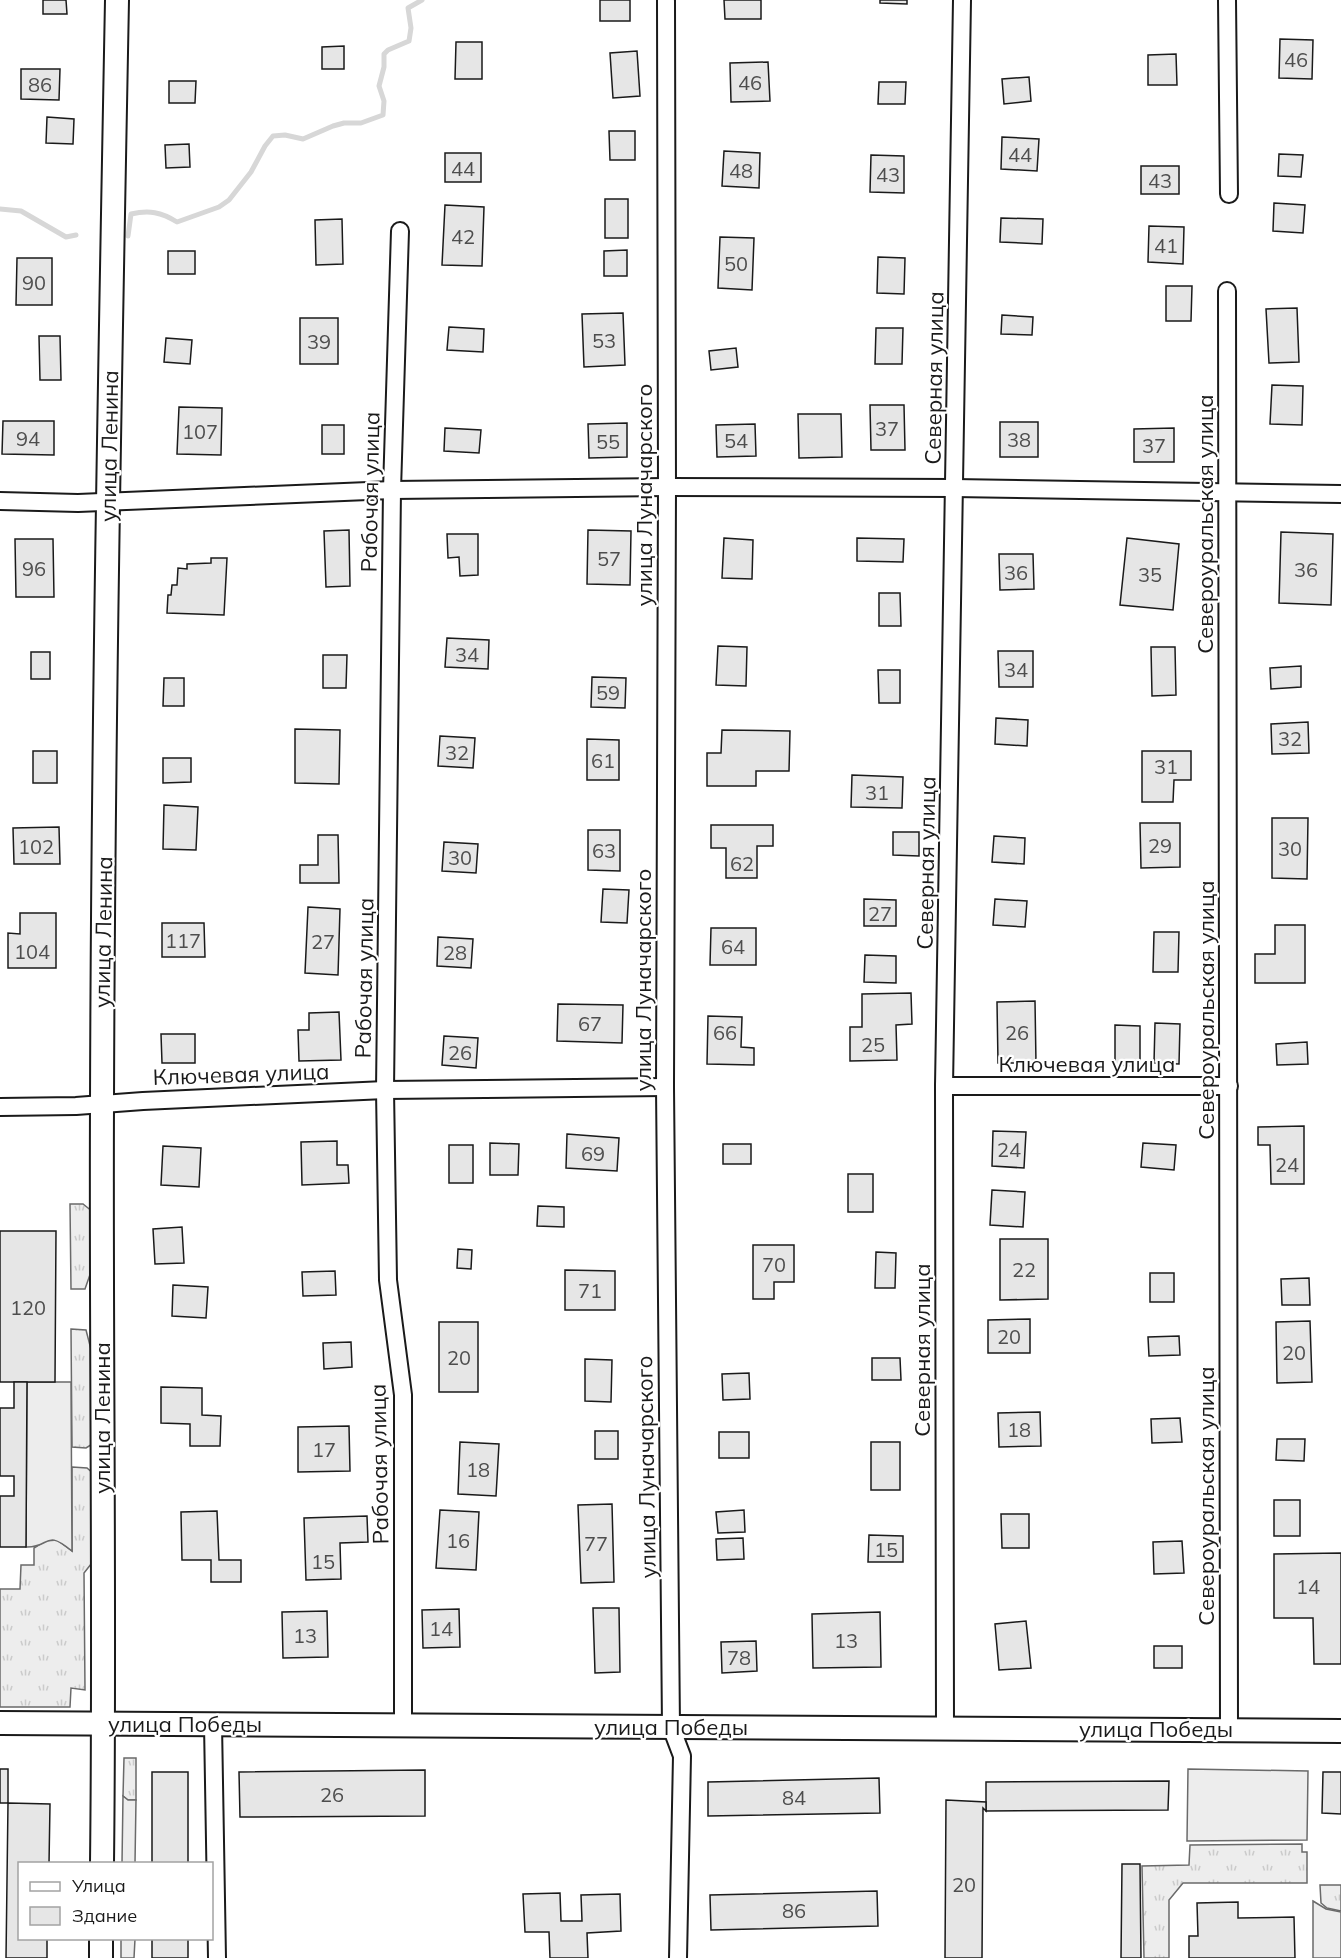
<svg xmlns="http://www.w3.org/2000/svg" width="1341" height="1958" viewBox="0 0 1341 1958" font-family="Mulish,sans-serif">
<defs>
<pattern id="grass-tufts" width="24" height="20" patternUnits="userSpaceOnUse" patternTransform="scale(1.5)"><rect width="24" height="20" fill="#ededed"/><path d="M3 7l-1-3M5 7V3M7 7l1-3M15 17l-1-3M17 17v-4M19 17l1-3" fill="none" stroke="#cbcbcb"/></pattern>
</defs>
<rect width="100%" height="100%" fill="#fff"/>
<g fill="url(#grass-tufts)" stroke="#6a6a6a" stroke-width="1.5">
<path d="M70,1204h13l10,8 1,51 -9,26h-14z"/>
<path d="M71,1329l15,1 8,31v82l-8,5 -14,-1z"/>
<path d="M72,1467l15,1 8,7v84l-11,14 1,117 -14,-2 -1,19h-70v-118h20l1,-24h13v-17l11,-7 12,-1 15,11z"/>
<path d="M124,1758h12v42h-8l-5,-4z"/>
<path d="M1302,1844v8h5v31h-124l-14,17v58h-25l-2,-92 47,-1 1,-20z"/>
<path d="M1320,1885h21v26l-14,-3 -6,-5z"/>
</g>
<g fill="#ededed" stroke="#6a6a6a" stroke-width="1.5">
<path d="M27,1382h44l1,169c-28,-23 -21,-3 -46,-4z"/>
<path d="M1188,1769l120,2 -1,69 -120,1z"/>
<path d="M123,1796l5,4h8l-1,63h-13z"/>
<path d="M1313,1901l13,8 15,3v46h-28z"/>
<path d="M121,1939h14l-1,19h-13z"/>
</g>
<g fill="none" stroke-linecap="round" stroke-linejoin="round">
<g stroke="#d7d7d7" stroke-width="5">
<path d="M0,209l21,2 45,26 10,-2"/>
<path d="M128,236l3,-22c18,-4 30,-2 46,8l42,-15 10,-7 22,-28 14,-26 8,-10 12,-1 18,4 30,-13 11,-3h17l22,-8 1,-14 -5,-15 5,-19v-13l4,-4 21,-9 2,-13 -3,-20 14,-8"/>
</g>
</g>
<g fill="#e6e6e6" stroke="#1a1a1a" stroke-width="1.5">
<path d="M43,0h23l1,14h-24z"/>
<rect x="600" y="0" width="30" height="21"/>
<path d="M724,0h37v19h-36z"/>
<path d="M880,0h27v4l-27,-1z"/>
<path d="M1280,39l33,1 -1,39 -33,-1z"/>
<path d="M456,42h26v37h-27z"/>
<path d="M344,46v23h-22v-22z"/>
<path d="M637,51l3,45 -27,2 -3,-45z"/>
<path d="M1176,54l1,31h-29v-30z"/>
<path d="M768,62l2,39 -39,1 -1,-39z"/>
<path d="M21,69h39l-1,31 -38,-1z"/>
<path d="M1029,77l2,24 -27,3 -2,-25z"/>
<path d="M169,81h27l-1,22h-26z"/>
<path d="M879,82h27l-1,22h-27z"/>
<path d="M47,117l27,2 -1,25 -27,-1z"/>
<path d="M609,131h26v29h-25z"/>
<path d="M1002,137l37,2 -2,32 -36,-2z"/>
<path d="M189,144l1,23 -24,1 -1,-23z"/>
<path d="M724,151l36,2 -1,35 -37,-2z"/>
<rect x="445" y="153" width="36" height="29"/>
<path d="M1279,154l24,1 -2,22 -23,-1z"/>
<path d="M871,155l33,1v37l-34,-1z"/>
<rect x="1141" y="166" width="38" height="28"/>
<rect x="605" y="199" width="23" height="39"/>
<path d="M1274,203l31,2 -2,28 -30,-2z"/>
<path d="M445,205l39,2 -2,59 -40,-1z"/>
<path d="M1001,218l42,1 -1,25 -42,-2z"/>
<path d="M342,219l1,45 -27,1 -1,-45z"/>
<path d="M1149,226l35,1 -1,37 -35,-2z"/>
<path d="M720,237l34,1 -2,52 -34,-2z"/>
<path d="M627,250v26h-23v-25z"/>
<rect x="168" y="251" width="27" height="23"/>
<path d="M878,257l27,1 -1,36 -27,-1z"/>
<path d="M17,258h35v47h-36z"/>
<path d="M1166,286h26l-1,35h-25z"/>
<path d="M1297,308l2,54 -30,1 -3,-54z"/>
<path d="M623,313l2,52 -41,2 -2,-53z"/>
<path d="M1002,315l31,2 -1,18 -31,-1z"/>
<rect x="300" y="318" width="38" height="46"/>
<path d="M449,327l35,2 -1,23 -36,-2z"/>
<path d="M876,328h27l-1,36h-27z"/>
<path d="M39,336h21l1,44h-21z"/>
<path d="M166,338l26,2 -2,24 -26,-2z"/>
<path d="M736,348l2,19 -27,3 -2,-19z"/>
<path d="M1272,385l31,1 -1,39 -32,-1z"/>
<path d="M870,405h34l1,45h-34z"/>
<path d="M179,407l43,1 -1,47 -44,-1z"/>
<path d="M798,414h43l1,43 -43,1z"/>
<path d="M3,421h51v34l-52,-1z"/>
<rect x="1000" y="422" width="38" height="35"/>
<path d="M627,423v34l-38,1 -1,-34z"/>
<path d="M755,424l1,32 -39,1 -1,-32z"/>
<rect x="322" y="425" width="22" height="29"/>
<path d="M445,428l36,2 -2,23 -35,-2z"/>
<path d="M1174,428v34h-40v-33z"/>
<path d="M349,530l1,56 -24,1 -2,-56z"/>
<path d="M588,530l43,1 -1,54 -43,-1z"/>
<path d="M1281,532l52,2 -2,71 -52,-2z"/>
<path d="M447,534h31v41l-18,1 -1,-19 -11,1z"/>
<path d="M724,538l29,2 -1,39 -30,-1z"/>
<path d="M857,538l47,1 -1,23 -46,-1z"/>
<path d="M1127,538l52,6 -6,66 -53,-5z"/>
<path d="M15,539h38l1,58h-38z"/>
<path d="M999,554h34l1,35 -34,1z"/>
<path d="M211,558h16l-3,57 -57,-2 1,-18h3l1,-10h5l1,-17 9,1v-5l24,-1z"/>
<path d="M879,593h21l1,33h-22z"/>
<path d="M447,638l42,2 -1,29 -43,-2z"/>
<path d="M718,646l29,1 -1,39 -30,-1z"/>
<path d="M1151,647h24l1,48 -24,1z"/>
<path d="M998,651h35v36h-34z"/>
<rect x="31" y="652" width="19" height="27"/>
<path d="M323,655h24l-1,33h-23z"/>
<path d="M1301,666v21l-30,2 -1,-21z"/>
<path d="M878,670h22v33h-21z"/>
<path d="M592,677l34,1 -1,30 -34,-1z"/>
<path d="M164,678h20v28h-21z"/>
<path d="M996,718l32,2 -1,26 -32,-2z"/>
<path d="M1308,722l1,31 -37,1 -1,-30z"/>
<path d="M295,729l45,1 -1,54 -44,-1z"/>
<path d="M722,730l68,1 -1,40h-33v15h-49v-33h14z"/>
<path d="M440,736l35,2 -2,30 -35,-2z"/>
<path d="M587,739l32,1v40h-32z"/>
<rect x="33" y="751" width="24" height="32"/>
<path d="M1142,751h49v29h-17l-1,22h-31z"/>
<path d="M163,758h28v24l-28,1z"/>
<path d="M852,775l51,2 -1,31 -51,-1z"/>
<path d="M164,805l34,2 -2,43 -33,-1z"/>
<path d="M1272,818h36l-1,61 -35,-1z"/>
<path d="M1140,823h40v44l-39,1z"/>
<path d="M711,825h62v21h-16v32h-31v-30h-15z"/>
<path d="M59,827l1,37h-46l-1,-36z"/>
<path d="M588,830h32v41l-32,-1z"/>
<path d="M893,832h26v24l-26,-1z"/>
<path d="M318,835h20l1,48h-39v-18h18z"/>
<path d="M994,836l31,2 -1,26 -32,-2z"/>
<path d="M444,842l34,2 -2,29 -34,-2z"/>
<path d="M603,889l26,1 -2,33 -26,-1z"/>
<path d="M864,899l32,1v26h-32z"/>
<path d="M995,899l32,2 -2,26 -32,-2z"/>
<path d="M308,907l32,2 -2,66 -33,-2z"/>
<path d="M20,913h36v55h-48v-35l12,1z"/>
<path d="M162,923h42l1,34h-43z"/>
<path d="M1275,925h30v58h-50v-29h20z"/>
<path d="M711,928h45v37h-46z"/>
<path d="M1154,932h25l-1,40h-25z"/>
<path d="M438,937l35,2 -2,29 -34,-2z"/>
<path d="M865,955l31,1v27l-32,-1z"/>
<path d="M911,993l1,31 -16,1 1,35 -47,1v-34h12v-33z"/>
<path d="M1035,1001l1,62h-38l-1,-61z"/>
<path d="M558,1004l65,1 -1,38 -65,-2z"/>
<path d="M339,1012l2,48 -42,1 -1,-31h11v-17z"/>
<path d="M708,1016l34,1 -1,30 13,1v17l-47,-1z"/>
<path d="M1155,1023l25,1 -1,40 -25,-1z"/>
<path d="M1115,1025l25,1v40l-25,-1z"/>
<path d="M161,1034h34v29h-33z"/>
<path d="M444,1036l34,2 -2,30 -34,-3z"/>
<path d="M1307,1042l1,22 -31,1 -1,-21z"/>
<path d="M1304,1126v58h-33l-1,-39h-12v-18z"/>
<path d="M993,1131l33,1 -2,36 -32,-2z"/>
<path d="M567,1134l52,4 -2,33 -51,-3z"/>
<path d="M337,1141v24h11l1,18 -47,2 -1,-43z"/>
<path d="M490,1143l29,1 -1,31h-28z"/>
<path d="M1143,1143l33,2 -2,25 -33,-3z"/>
<rect x="723" y="1144" width="28" height="20"/>
<rect x="449" y="1145" width="24" height="38"/>
<path d="M163,1146l38,2 -2,39 -38,-2z"/>
<rect x="848" y="1174" width="25" height="38"/>
<path d="M992,1190l33,2 -2,35 -33,-2z"/>
<path d="M538,1206l26,1v20l-27,-1z"/>
<path d="M182,1227l2,36 -29,1 -2,-35z"/>
<path d="M0,1231h56l-1,151h-55z"/>
<path d="M1000,1239h48v60l-48,1z"/>
<path d="M753,1245h41v37h-20v17h-21z"/>
<path d="M458,1249l14,1 -1,19 -14,-1z"/>
<path d="M876,1252l20,1 -1,35h-20z"/>
<path d="M565,1270l50,1v39h-50z"/>
<path d="M335,1271l1,24 -33,1 -1,-24z"/>
<rect x="1150" y="1273" width="24" height="29"/>
<path d="M1309,1278l1,27h-28l-1,-26z"/>
<path d="M173,1285l35,2 -2,31 -34,-2z"/>
<path d="M1030,1319v34h-42v-33z"/>
<path d="M1310,1321l2,61 -35,1 -1,-61z"/>
<rect x="439" y="1322" width="39" height="70"/>
<path d="M1179,1336l1,19 -31,1 -1,-19z"/>
<path d="M351,1342l1,25 -28,2 -1,-26z"/>
<path d="M872,1358h28l1,22h-29z"/>
<path d="M585,1359l27,1 -1,42 -26,-1z"/>
<path d="M749,1373l1,26 -27,1 -1,-26z"/>
<path d="M14,1382h13l-1,165h-26v-51h14v-20h-14v-68h14z"/>
<path d="M161,1387l41,1v27l19,1 -1,30h-30v-22l-29,-1z"/>
<path d="M1040,1412l1,34 -42,1 -1,-34z"/>
<path d="M1180,1418l2,24 -30,1 -1,-24z"/>
<path d="M349,1426l1,45 -52,1v-45z"/>
<rect x="595" y="1431" width="23" height="28"/>
<rect x="719" y="1432" width="30" height="26"/>
<path d="M1277,1439h28l-1,22 -28,-1z"/>
<path d="M460,1442l39,2 -3,52 -38,-2z"/>
<rect x="871" y="1442" width="29" height="48"/>
<rect x="1274" y="1500" width="26" height="36"/>
<path d="M612,1504l2,78 -33,1 -3,-78z"/>
<path d="M440,1510l39,2 -3,58 -40,-2z"/>
<path d="M744,1510l1,22 -27,1 -2,-21z"/>
<path d="M217,1511l2,49h22v22h-30v-22h-29l-1,-48z"/>
<path d="M1001,1514h28v34h-27z"/>
<path d="M367,1516l1,26 -28,1 1,36 -35,1 -2,-62z"/>
<path d="M869,1535l34,1v26h-35z"/>
<path d="M743,1538l1,21 -27,1 -1,-21z"/>
<path d="M1182,1541l2,32 -30,1 -1,-32z"/>
<path d="M1341,1553v111h-27l-1,-46h-39v-64z"/>
<path d="M593,1608h26l1,64 -25,1z"/>
<path d="M459,1609l1,38 -37,1 -1,-38z"/>
<path d="M327,1611l1,46 -45,1 -1,-46z"/>
<path d="M880,1612l1,55 -68,1 -1,-54z"/>
<path d="M1026,1621l5,47 -32,2 -4,-46z"/>
<path d="M756,1641l1,30 -35,2 -1,-31z"/>
<rect x="1154" y="1646" width="28" height="22"/>
<rect x="0" y="1769" width="8" height="34"/>
<path d="M425,1770v46l-185,1 -1,-45z"/>
<rect x="152" y="1772" width="36" height="92"/>
<path d="M1323,1772h18v42l-19,-1z"/>
<path d="M879,1778l1,35 -172,3v-34z"/>
<path d="M1169,1781l-1,29 -182,1v-29z"/>
<path d="M946,1800l40,2v9l-3,-3 -1,150h-37z"/>
<path d="M8,1803l42,1 -1,60h-29v74h27v20h-41z"/>
<path d="M1122,1864h18l1,94h-20z"/>
<path d="M877,1891l1,35 -167,4 -1,-35z"/>
<path d="M560,1893l1,28h21l-1,-26 39,-1 1,37 -34,2 1,25h-38l-1,-26h-24l-2,-38z"/>
<path d="M1238,1902v16l56,-1 1,41h-106v-22h9l-1,-33z"/>
<rect x="152" y="1938" width="36" height="20"/>
</g>
<g fill="none" stroke-linecap="round" stroke-linejoin="round">
<defs>
<g id="street">
<path d="M1227,0l2,194"/>
<path d="M666,1l1,486 -2,600 6,640 11,29 -4,202"/>
<path d="M400,231l-8,259 -7,600 3,190 15,115v330"/>
<path d="M1227,291l2,1438"/>
<path d="M0,501l78,2 314,-13 275,-3 287,1 387,6"/>
<path d="M944,1086h285"/>
<path d="M0,1107l76,-1 67,-5 242,-11 280,-3"/>
<path d="M213,1724l4,234"/>
<path d="M945,1728l-1,-642 18,-1086"/>
</g>
<g id="secondary">
<path d="M0,1723l1341,8"/>
<path d="M102,1864c3,-253 -1,-506 0,-759 1,-368 8,-737 15,-1105"/>
<path d="M101,1958v-20"/>
</g>
</defs>
<use href="#street" stroke="#1a1a1a" stroke-width="20"/>
<use href="#secondary" stroke="#1a1a1a" stroke-width="26"/>
<use href="#street" stroke="#fff" stroke-width="16"/>
<use href="#secondary" stroke="#fff" stroke-width="22"/>
</g>
<g text-anchor="middle" dominant-baseline="central" stroke-width="4.5" stroke-linejoin="round" paint-order="stroke">
<g font-size="20" fill="#4d4d4d">
<text x="1296" y="59">46</text>
<text x="750" y="82">46</text>
<text x="40" y="84">86</text>
<text x="1020" y="154">44</text>
<text x="463" y="168">44</text>
<text x="741" y="170">48</text>
<text x="888" y="174">43</text>
<text x="1160" y="180">43</text>
<text x="463" y="236">42</text>
<text x="1166" y="245">41</text>
<text x="736" y="263">50</text>
<text x="34" y="282">90</text>
<text x="604" y="340">53</text>
<text x="319" y="341">39</text>
<text x="887" y="428">37</text>
<text x="200" y="431">107</text>
<text x="28" y="438">94</text>
<text x="1019" y="439">38</text>
<text x="736" y="440">54</text>
<text x="608" y="441">55</text>
<text x="1154" y="445">37</text>
<text x="609" y="558">57</text>
<text x="34" y="568">96</text>
<text x="1306" y="569">36</text>
<text x="1016" y="572">36</text>
<text x="1150" y="574">35</text>
<text x="467" y="654">34</text>
<text x="1016" y="669">34</text>
<text x="608" y="692">59</text>
<text x="1290" y="738">32</text>
<text x="457" y="752">32</text>
<text x="603" y="760">61</text>
<text x="1166" y="766">31</text>
<text x="877" y="792">31</text>
<text x="1160" y="845">29</text>
<text x="36" y="846">102</text>
<text x="1290" y="848">30</text>
<text x="604" y="850">63</text>
<text x="460" y="857">30</text>
<text x="742" y="863">62</text>
<text x="880" y="913">27</text>
<text x="183" y="940">117</text>
<text x="323" y="941">27</text>
<text x="733" y="946">64</text>
<text x="32" y="951">104</text>
<text x="455" y="952">28</text>
<text x="590" y="1023">67</text>
<text x="725" y="1032">66</text>
<text x="1017" y="1032">26</text>
<text x="873" y="1044">25</text>
<text x="460" y="1052">26</text>
<text x="1009" y="1149">24</text>
<text x="593" y="1153">69</text>
<text x="1287" y="1164">24</text>
<text x="774" y="1264">70</text>
<text x="1024" y="1269">22</text>
<text x="590" y="1290">71</text>
<text x="28" y="1307">120</text>
<text x="1009" y="1336">20</text>
<text x="1294" y="1352">20</text>
<text x="459" y="1357">20</text>
<text x="1019" y="1429">18</text>
<text x="324" y="1449">17</text>
<text x="478" y="1469">18</text>
<text x="458" y="1540">16</text>
<text x="596" y="1543">77</text>
<text x="886" y="1549">15</text>
<text x="323" y="1561">15</text>
<text x="1308" y="1586">14</text>
<text x="441" y="1628">14</text>
<text x="305" y="1635">13</text>
<text x="846" y="1640">13</text>
<text x="739" y="1657">78</text>
<text x="332" y="1794">26</text>
<text x="794" y="1797">84</text>
<text x="964" y="1884">20</text>
<text x="794" y="1910">86</text>
</g>
<g font-size="22" fill="#1a1a1a" stroke="#fff">
<text transform="translate(934 378) rotate(-89)">Северная улица</text>
<text transform="translate(109 446) rotate(-89)">улица Ленина</text>
<text transform="translate(370 492) rotate(-89)">Рабочая улица</text>
<text transform="translate(644 495) rotate(-90)">улица Луначарского</text>
<text transform="translate(1205 524) rotate(-90)">Североуральская улица</text>
<text transform="translate(926 863) rotate(-89)">Северная улица</text>
<text transform="translate(103 932) rotate(-89)">улица Ленина</text>
<text transform="translate(364 978) rotate(-89)">Рабочая улица</text>
<text transform="translate(643 980) rotate(-90)">улица Луначарского</text>
<text transform="translate(1206 1010) rotate(-90)">Североуральская улица</text>
<text x="1087" y="1064">Ключевая улица</text>
<text transform="translate(241 1074) rotate(-2)">Ключевая улица</text>
<text transform="translate(922 1350) rotate(-90)">Северная улица</text>
<text transform="translate(102 1418) rotate(-90)">улица Ленина</text>
<text transform="translate(379 1464) rotate(-91)">Рабочая улица</text>
<text transform="translate(646 1467) rotate(-91)">улица Луначарского</text>
<text transform="translate(1206 1496) rotate(-90)">Североуральская улица</text>
<text x="185" y="1724">улица Победы</text>
<text x="671" y="1727">улица Победы</text>
<text x="1156" y="1729">улица Победы</text>
</g>
</g>
<rect x="18" y="1862" width="195" height="78" fill="#ffffff" stroke="#a3a3a3" stroke-width="1.5"/>
<rect x="30" y="1882" width="30" height="9" fill="#ffffff" stroke="#a3a3a3" stroke-width="1.5"/>
<text x="72" y="1892" font-size="18" fill="#1a1a1a">Улица</text>
<rect x="30" y="1907" width="30" height="18" fill="#e6e6e6" stroke="#a3a3a3" stroke-width="1.5"/>
<text x="72" y="1922" font-size="18" fill="#1a1a1a">Здание</text>
</svg>
